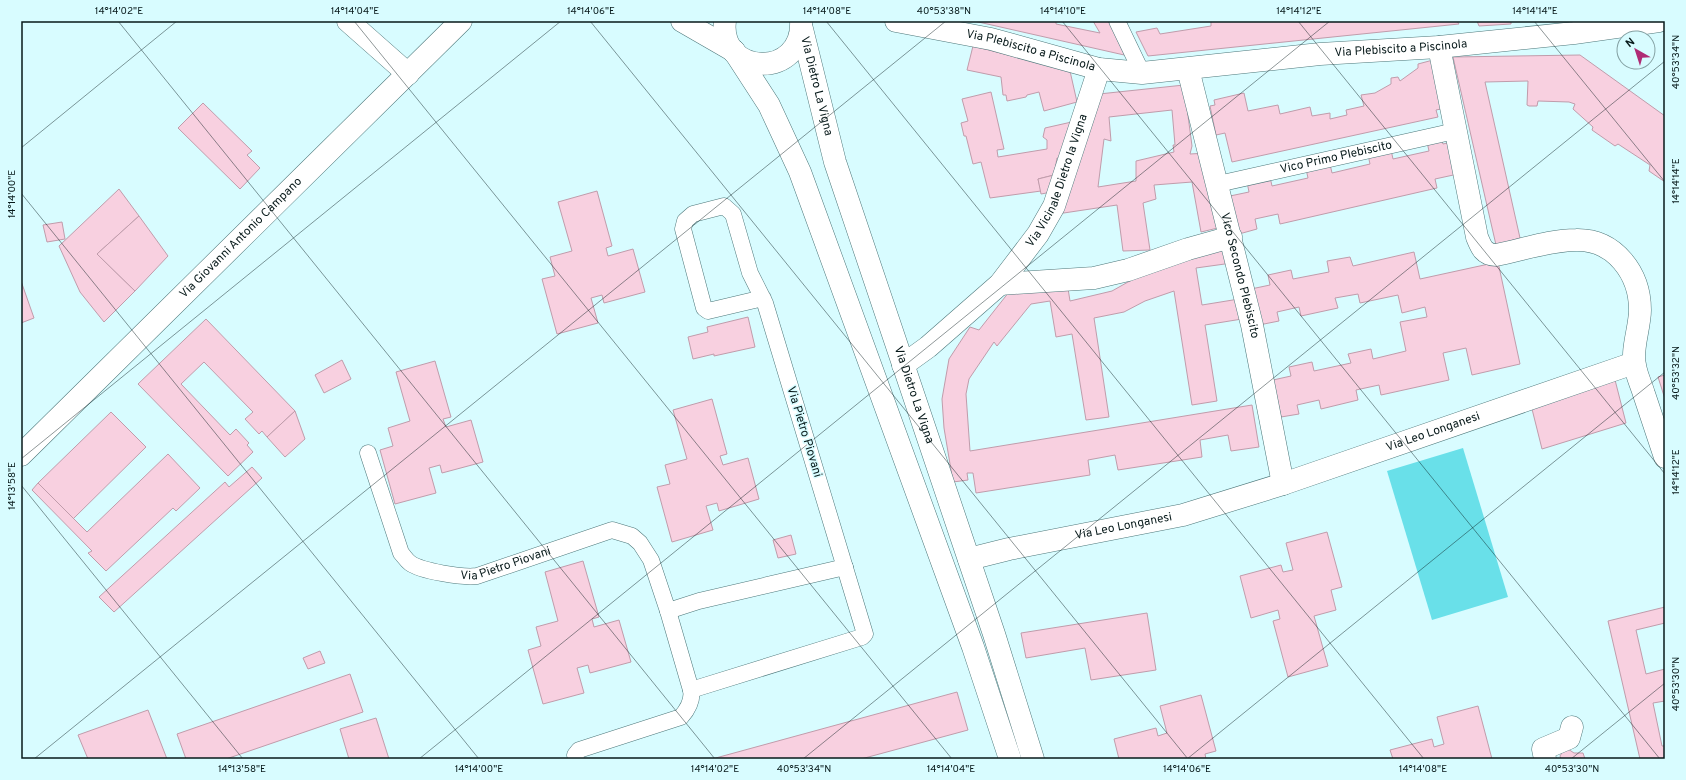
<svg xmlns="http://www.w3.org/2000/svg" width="1686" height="780" viewBox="0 0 1686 780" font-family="Overpass,sans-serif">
<rect width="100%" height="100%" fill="#d8fcff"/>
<path fill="#69e0e9" d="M1463,448l45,149 -76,23 -45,-149z"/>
<g fill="#f8d0e0" stroke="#c09cab" fill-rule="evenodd">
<path d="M974,21h82v3l44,9 -7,-12h22l18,36z"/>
<path d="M1211,21h246l2,3 -311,32 -12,-24 21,-4 3,6 51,-8z"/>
<path d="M1477,21h34v3l-32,2z"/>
<path d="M973,46l97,25 7,31 -33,9 -5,-19 -12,3 -1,2 -19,4 -1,-6h-3l-2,-18 -34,-7z"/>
<path d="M1580,55l85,61v66l-16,-11 1,-6 -32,-21 -3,2 -23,-16 1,-3 -20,-18 2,-5 -6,-2 -31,-1 -1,5h-8l-2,-1 1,-24 -43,1 35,156 -24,7 -43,-188z"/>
<path d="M1433,60l13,48 -10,2 2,7 -206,45 -7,-29 -9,2 -6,-29 5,-1 -1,-5 30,-7 4,18 30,-6 2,9 30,-7 2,9 18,-3v6l17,-4 -1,-5 18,-4 -3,-11 14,-2 16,-9v-6l7,-1 2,4 18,-13v-4z"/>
<path d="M1184,85l8,61 -2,8 17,-1 15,74 -21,5 -9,-50 -38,3 2,14 -13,4 7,47 -27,1 -6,-46 -60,9 42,-120zM1172,110l3,35h-2l1,7 -38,9v20l-38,6 6,-48 7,2 -2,-24z"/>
<path d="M991,92l13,57 -7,1 1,7 49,-8v-9l-4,-3 2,-9 31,-7 -14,36 -5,1 -3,17 -16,4 3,12 -51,7 -9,-36 -8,2 -7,-28h-2l-3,-13 7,-2 -6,-22z"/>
<path d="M203,103l49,48 -5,4 13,13 -20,21 -62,-61z"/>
<path d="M1441,139l2,5 8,-2 7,32 -23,5 2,9 -157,36 -2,-10 -23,5 2,10 -18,5 -9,-38 19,-4 -2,-10 23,-5 2,9 36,-8 -2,-9 24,-5 2,9 38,-9 -2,-9 23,-5 2,9 36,-8 -2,-9z"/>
<path d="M1054,175l-2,17 -11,2 -3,-15z"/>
<path d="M119,189l20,27 -42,38 38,37 -31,31 -24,-30 -21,-46z"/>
<path d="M597,191l15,55 -6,2 2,8 25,-7 12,43 -41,11 -2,-8 -11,3 7,25 -41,11 -15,-55 13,-3 -5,-19 22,-6 -14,-49z"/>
<path d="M139,216l29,40 -33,35 -38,-37z"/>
<path d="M62,222l3,17 -18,3 -4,-17z"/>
<path d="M1229,247l3,16 -36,5 6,37 37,-6 3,20 -37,6 12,76 -25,4 -18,-114 -29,10 -21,11 -30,6 15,99 -23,3 -14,-86 -16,3 -6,-36 -19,3 -34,42 -3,-4 -25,37 -3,15 4,57 282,-46 7,42 -28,4 -3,-16 -28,5 2,17 -84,13 -3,-15 -27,5 2,15 -114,18 -3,-20h-6l1,7 -15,2 -9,-54 -2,-29 7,-40 21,-32 9,3 30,-38 58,-10 3,19 42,-10 32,-18z"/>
<path d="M1414,252l6,27 78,-17 22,102 -48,11 -6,-27 -23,5 6,27 -68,15 -2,-10 -23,5 2,10 -37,9 -2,-9 -22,5 2,9 -18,3 -8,-37 18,-4 -2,-9 23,-5 2,9 37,-8 -3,-9 23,-5 2,10 33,-8 -6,-29 27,-5 -2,-10 -23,6 -4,-18 -38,8 -2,-9 -23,4 3,10 -37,8 -2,-9 -22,5 2,9 -20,4 -8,-36 19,-4 -2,-10 23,-5 2,9 36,-7 -2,-11 23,-4 3,9z"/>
<path d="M21,281l13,37 -13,5z"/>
<path d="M748,317l7,30 -41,9v-2l-21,5 -5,-22 20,-5 -1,-5z"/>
<path d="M206,319l89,92 -28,26 -5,-6 -3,3 -14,-15 8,-7 -49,-50 -23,22 49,51 6,-6 13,14 -2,2 6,7 -25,24 -90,-92z"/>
<path d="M342,360l9,19 -27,14 -9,-18z"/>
<path d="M435,361l16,56 -8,2 3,8 25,-7 12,42 -41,11 -2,-8 -11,3 7,25 -41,11 -15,-54 13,-4 -5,-18 22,-7 -14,-49z"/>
<path d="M1665,375v24l-7,-22z"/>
<path d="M1614,376l12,47 -84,26 -12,-48z"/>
<path d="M712,399l15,55 -7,2 3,9 25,-7 11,41 -40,12 -2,-8 -11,3 7,24 -41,12 -15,-55 13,-3 -5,-19 22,-6 -14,-49z"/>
<path d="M295,411l10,28 -20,18 -18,-20z"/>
<path d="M111,412l35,35 -73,72 -35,-36z"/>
<path d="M168,454l32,34 -24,23 -3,-3 -67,63 -18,-18 4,-2 -60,-61 6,-7 49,49z"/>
<path d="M252,467l10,11 -148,134 -15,-15 126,-115 4,5z"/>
<path d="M1327,532l15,55 -11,3 5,20 -22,6 14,50 -40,11 -15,-56 7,-2 -2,-9 -27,8 -11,-42 41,-11 2,7 10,-2 -7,-27z"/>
<path d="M791,535l5,19 -18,4 -5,-18z"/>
<path d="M583,561l16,56 -7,2 2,8 25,-7 12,42 -41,11 -2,-8 -11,3 7,25 -41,11 -15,-54 13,-4 -5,-19 22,-6 -13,-49z"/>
<path d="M1665,607v16l-29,7 10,44 19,-5v32l-12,2 9,43h3v13h-25l-32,-138z"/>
<path d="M1147,613l9,57 -65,10 -6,-32 -59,10 -5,-25z"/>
<path d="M320,651l5,12 -17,6 -5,-11z"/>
<path d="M350,674l13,38 -137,47h-40l-9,-25z"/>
<path d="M957,692l11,38 -107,29h-149z"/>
<path d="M1201,695l15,56 -11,3 1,5h-87l-5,-20 42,-11 2,8 9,-3 -7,-27z"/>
<path d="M1478,706l14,53h-99l-3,-9 42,-11 2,8 10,-3 -7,-27z"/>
<path d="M148,710l19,49h-79l-10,-24z"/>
<path d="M376,718l13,41h-40l-9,-30z"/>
<path d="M1568,749l6,4h9l2,6h-24l-1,-3 3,-5z"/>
</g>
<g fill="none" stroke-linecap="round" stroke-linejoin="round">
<defs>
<g id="service">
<path d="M1117,21l25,52"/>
<path id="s1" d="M1218,184l237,-53"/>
<path id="s2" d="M368,453l33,100c3,3 5,7 9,10 11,8 53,15 67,13l135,-46 20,6 8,7 11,17 17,51 23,79c2,10 -3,19 -10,27l-102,33 -4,5 1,4"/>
<path d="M668,611l31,-10 146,-34"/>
<path d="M691,690l171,-53 3,-3 -100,-331 -15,-30 -17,-59 -9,-8 -31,8 -8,7 -2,8 21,79 4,3 55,-13"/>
</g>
<g id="minor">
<path d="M348,21l60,53"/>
<path id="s3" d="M896,21l95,18 108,30 43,4 178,-19 119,-7 135,-14 85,-12"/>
<path d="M1439,47l38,190c4,10 7,18 19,18 26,-5 54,-15 80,-15 39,-1 64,34 64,70 0,17 -9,40 -5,55 1,9 6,19 9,29 7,21 14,42 21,63"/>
<path id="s4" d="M1188,69l64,256 31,159"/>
<path d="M1000,284l94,-6 34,-8 60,-21 43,-12"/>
<path id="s5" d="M903,365l25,-18 72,-63 38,-50 16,-28 45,-137"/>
<path id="s6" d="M969,559l40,-10 174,-34 100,-31 351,-121"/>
<path d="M1545,759l-2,-10 26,-11 3,-11"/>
</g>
<g id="tertiary">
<path id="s7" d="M802,29l33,133 159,472 39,125"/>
<path d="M734,51l35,54 31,67 173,475 37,112"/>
</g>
<g id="secondary">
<path d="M682,21l52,30"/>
<path d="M725,21c-7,55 79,59 76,0"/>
<path id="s8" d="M21,455l440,-434"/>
</g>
</defs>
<use href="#service" stroke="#4d777a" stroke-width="17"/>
<use href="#minor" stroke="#4d777a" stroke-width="23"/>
<use href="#tertiary" stroke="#4d777a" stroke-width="23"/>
<use href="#secondary" stroke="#4d777a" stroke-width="23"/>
<use href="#service" stroke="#fff" stroke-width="16"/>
<use href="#minor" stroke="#fff" stroke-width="22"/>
<use href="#tertiary" stroke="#fff" stroke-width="22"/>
<use href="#secondary" stroke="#fff" stroke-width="22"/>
</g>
<path fill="none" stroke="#07191a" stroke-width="1" stroke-opacity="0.45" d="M118,21l597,738M354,21l598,738M590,21l598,738M826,21l598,738M1062,21l598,738M1298,21l367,453M1534,21l131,161M21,148l156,-127M21,193l458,566M21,459l540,-438M21,485l222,274M34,759l912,-738M419,759l911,-738M803,759l862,-698M1187,759l478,-387M1571,759l94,-76"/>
<g text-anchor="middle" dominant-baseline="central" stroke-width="3" stroke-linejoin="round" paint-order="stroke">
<g font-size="12" fill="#07191a" stroke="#d8fcff">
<text stroke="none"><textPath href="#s3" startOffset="512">Via Plebiscito a Piscinola</textPath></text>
<text stroke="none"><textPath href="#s3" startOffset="138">Via Plebiscito a Piscinola</textPath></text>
<text stroke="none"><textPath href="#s7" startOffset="59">Via Dietro La Vigna</textPath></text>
<text stroke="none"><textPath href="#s1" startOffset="121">Vico Primo Plebiscito</textPath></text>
<text stroke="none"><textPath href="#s5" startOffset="246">Via Vicinale Dietro la Vigna</textPath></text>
<text stroke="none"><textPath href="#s8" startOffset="309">Via Giovanni Antonio Campano</textPath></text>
<text stroke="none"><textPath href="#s4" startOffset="213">Vico Secondo Plebiscito</textPath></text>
<text stroke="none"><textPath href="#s7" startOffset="383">Via Dietro La Vigna</textPath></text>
<text transform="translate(804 432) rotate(73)">Via Pietro Piovani</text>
<text stroke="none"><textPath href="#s6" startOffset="482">Via Leo Longanesi</textPath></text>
<text stroke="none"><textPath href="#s6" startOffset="158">Via Leo Longanesi</textPath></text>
<text stroke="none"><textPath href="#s2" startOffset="218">Via Pietro Piovani</textPath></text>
</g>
</g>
<rect width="1686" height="780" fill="none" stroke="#d8fcff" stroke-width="44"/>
<g transform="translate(1636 50) rotate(321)"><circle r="19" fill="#d8fcff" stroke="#84a1a3"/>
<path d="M0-3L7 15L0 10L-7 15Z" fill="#af2c75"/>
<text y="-6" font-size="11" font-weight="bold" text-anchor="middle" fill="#07191a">N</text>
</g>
<rect x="22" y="22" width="1642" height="736" fill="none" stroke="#07191a" stroke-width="1.5"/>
<g font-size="10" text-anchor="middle" fill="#07191a">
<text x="119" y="14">14°14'02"E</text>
<text x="355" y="14">14°14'04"E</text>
<text x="591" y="14">14°14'06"E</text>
<text x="827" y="14">14°14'08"E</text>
<text x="944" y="14">40°53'38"N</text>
<text x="1063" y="14">14°14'10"E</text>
<text x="1299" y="14">14°14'12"E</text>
<text x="1535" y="14">14°14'14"E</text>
<text transform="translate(1675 62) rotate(-90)" y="4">40°53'34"N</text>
<text transform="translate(1675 181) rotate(-90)" y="4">14°14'14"E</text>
<text transform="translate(11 194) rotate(-90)" y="4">14°14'00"E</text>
<text transform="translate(1675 373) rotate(-90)" y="4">40°53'32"N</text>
<text transform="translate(1675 472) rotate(-90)" y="4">14°14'12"E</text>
<text transform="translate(11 486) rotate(-90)" y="4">14°13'58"E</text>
<text transform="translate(1675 684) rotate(-90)" y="4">40°53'30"N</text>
<text x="242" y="772">14°13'58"E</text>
<text x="479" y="772">14°14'00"E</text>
<text x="715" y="772">14°14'02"E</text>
<text x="804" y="772">40°53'34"N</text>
<text x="951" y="772">14°14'04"E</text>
<text x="1187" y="772">14°14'06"E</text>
<text x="1423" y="772">14°14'08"E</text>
<text x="1572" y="772">40°53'30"N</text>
</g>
</svg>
